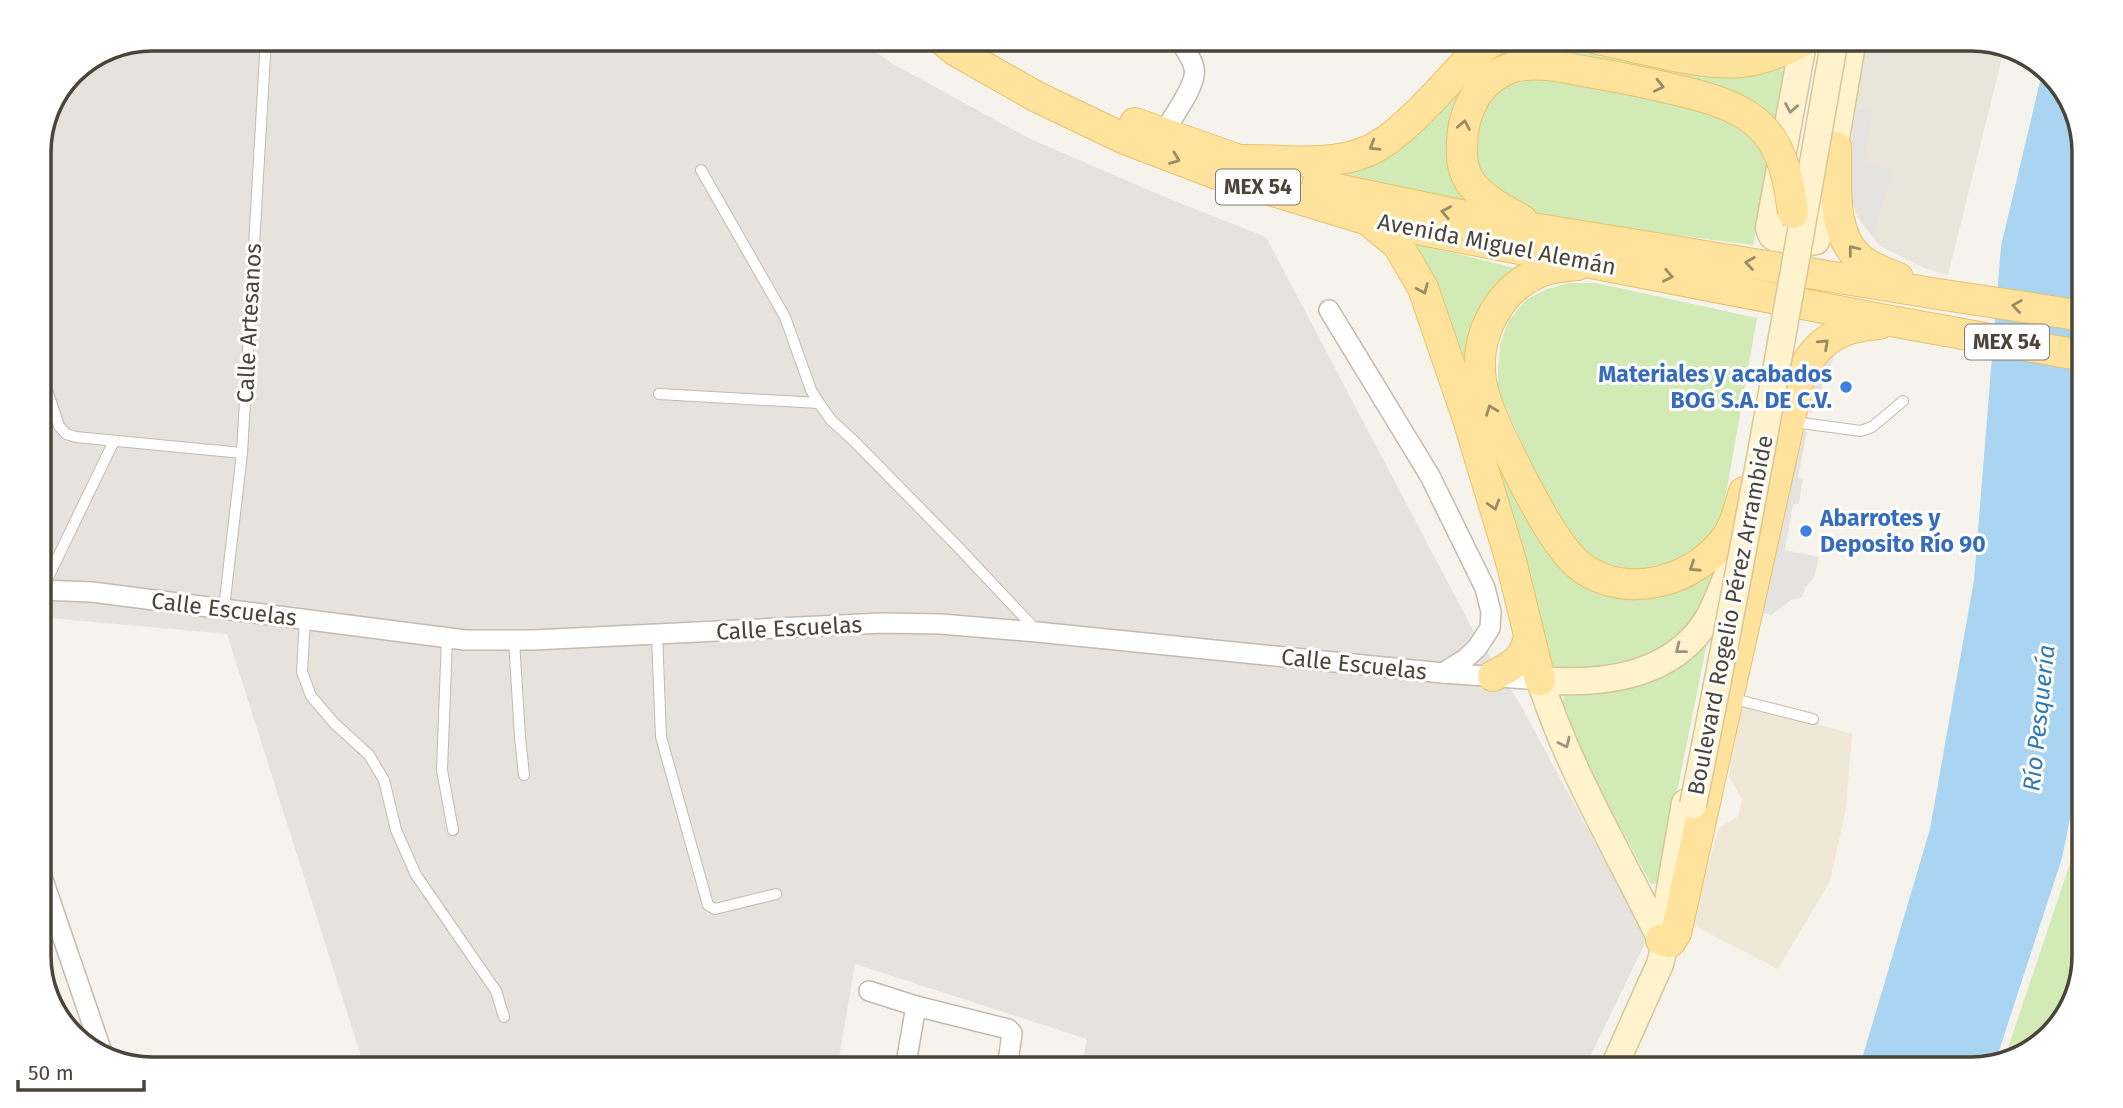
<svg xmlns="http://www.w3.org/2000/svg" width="2123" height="1108" viewBox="0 0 2123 1108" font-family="'Fira Sans',sans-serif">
<rect width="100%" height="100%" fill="#f6f3ec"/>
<path fill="#eae5da" d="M1972,38l33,8 -57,229 -24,-7 -44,-22 -22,-28 -13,-38 21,-141z"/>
<path fill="#e6e2dd" d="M151,39h706l36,25 137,75 142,61 94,37 208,395 45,70 128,237 -63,130h-503l6,-30 -232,-75 -18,105h-472l-138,-435 -188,-17v-473l33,-73z"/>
<path fill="#efe8d6" d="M1742,703l110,31 -6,74 -16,73 -52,88 -87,-45 28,-96 19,-12 4,-17 -13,-22z"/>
<g fill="#d2eab5">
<path d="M1540,42l183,32c26,0 47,-1 71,-12l-14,67 -277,-68 -52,112 14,29 -135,-28 156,-113 26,-14z"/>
<path d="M1536,78l20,1 153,31 43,22 17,31 -16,82 -209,-27 -48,-21 -23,-36 5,-44 9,-18 25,-18z"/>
<path d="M1413,243l110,27 -50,99 119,221 25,8 21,1 21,-3 71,-47 -3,15 -48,79 -41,25 -84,2 -6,-10 -104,-352 -17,-43z"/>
<path d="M1569,283h27l161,35 -34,193 -12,27 -13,14 -44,24 -63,-13 -31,-35 -62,-138v-20l2,-25 9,-25 18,-21 20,-10z"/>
<path d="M1709,633l-50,248 -3,3h-5l-70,-129 -20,-50 4,-11c15,-2 29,0 43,-2 46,-5 68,-31 101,-59z"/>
<path d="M2084,798v159l-11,50 -39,44 -30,9 68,-203z"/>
</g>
<g fill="#e5e3e0">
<path d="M1856,108l17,3 -9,52 29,6 -20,68 -15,-19 -13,-38z"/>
<path d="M1835,354l-23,59 -15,-4 22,-53z"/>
<path d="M1794,429l13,3 -9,45 5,2 -4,25h-6l-8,46 34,7 -5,20 -8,10 -4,10 -11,3 -20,15 -16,-4z"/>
</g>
<path fill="#a9d4f2" d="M2043,69l23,20 18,55v606l-22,108 -67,205 -23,6h-113l71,-240 44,-249 27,-334z"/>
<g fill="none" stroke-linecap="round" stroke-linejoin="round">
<defs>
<g id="service">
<path d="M701,170l84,147 26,73 8,13 12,17 24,22 104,106 78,83"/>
<path d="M39,366l20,60 7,8 10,3 166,16"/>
<path d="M659,394l160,9"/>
<path d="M1794,422l67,9 11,-4 31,-26"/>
<path d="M42,590l72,-149"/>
<path d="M224,608l18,-155 24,-415"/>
<path d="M305,619l-3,53 9,24 23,27 35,32 15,25 12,50 20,45 80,116 8,26"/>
<path d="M657,634l4,103 47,168 7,4 61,-15"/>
<path d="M447,638l-5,132 11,60"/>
<path d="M514,640l6,97 4,38"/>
<path d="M1730,698l83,21"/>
</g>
<g id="minor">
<path d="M1163,133c9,-15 35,-49 31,-65 -2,-11 -11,-21 -16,-30"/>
<path d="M1329,310l101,166 55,112 6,24 -1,16 -13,20 -12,11 -22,14"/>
<path d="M39,590l53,2 373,48h68l349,-17 59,1 96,8 406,41 97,7"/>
<path d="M39,868l65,190"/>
<path d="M869,991l47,15 92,23 4,4 -5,36"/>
<path d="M905,1069l11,-63"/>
</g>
<g id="secondary">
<path d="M1804,38l-35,190 3,8 3,2 36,4 5,-1 4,-9 33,-194"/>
<path d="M1662,935l23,-132"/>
<path d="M1661,940c-41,-86 -92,-169 -121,-260 61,5 130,-3 166,-58 10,-15 15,-34 23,-50"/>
<path d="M1613,1069l47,-105 10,-39"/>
</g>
<g id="primary">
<path d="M940,38l16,13 81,46 88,42 92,35 148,45 515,100 204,37"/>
<path d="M1594,38c43,9 106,28 148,24 22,-3 42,-11 61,-21"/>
<path d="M1135,123l101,36"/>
<path d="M1836,147c1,34 -6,85 23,111 10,9 26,15 39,20"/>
<path d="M1239,160c42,-1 90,8 129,-9 20,-8 48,-35 63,-51 22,-22 39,-47 67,-62"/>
<path d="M1317,185l172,36 449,73 146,22"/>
<path d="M1522,220c-18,-10 -40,-21 -52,-38 -7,-11 -9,-23 -8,-36 0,-34 16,-68 52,-79 22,-6 47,0 69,4 37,6 74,14 110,23"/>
<path d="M1369,221l29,24 25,43 44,128 44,145 29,119"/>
<path d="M1577,265c-10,1 -23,2 -32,5 -45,16 -71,64 -64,111 4,27 28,72 41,98 13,25 37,71 59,88 47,34 114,14 146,-30 9,-13 12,-30 17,-45"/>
<path d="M1493,676c20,-11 32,-16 36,-40"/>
<path d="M1661,940l9,2 6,-9 123,-555c15,-36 41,-52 80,-54"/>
</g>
</defs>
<use href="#service" stroke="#c2bbae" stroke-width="12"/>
<use href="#minor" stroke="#c2bbae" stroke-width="22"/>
<use href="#secondary" stroke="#d6c79b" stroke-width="29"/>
<use href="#primary" stroke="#e6c16a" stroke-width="32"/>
<use href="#service" stroke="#fff" stroke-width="10"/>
<use href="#minor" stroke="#fff" stroke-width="19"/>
<use href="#secondary" stroke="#fff3cd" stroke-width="26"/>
<use href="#primary" stroke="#ffe39c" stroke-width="30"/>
<defs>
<path id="secondary-bridge" d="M1693,805c52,-255 97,-510 142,-767"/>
<path id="primary-bridge" d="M1693,94c73,19 91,46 100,119"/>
</defs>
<use href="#secondary-bridge" stroke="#d6c79b" stroke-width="29" stroke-linecap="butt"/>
<use href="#primary-bridge" stroke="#e6c16a" stroke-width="32" stroke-linecap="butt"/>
<use href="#secondary-bridge" stroke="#fff3cd" stroke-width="26"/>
<use href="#primary-bridge" stroke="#ffe39c" stroke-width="30"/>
</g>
<defs><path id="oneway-chevron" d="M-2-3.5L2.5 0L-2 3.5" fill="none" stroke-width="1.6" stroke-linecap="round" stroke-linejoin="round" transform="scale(1.75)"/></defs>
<g stroke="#9c8c66">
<use href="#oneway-chevron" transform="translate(1659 86) rotate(13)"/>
<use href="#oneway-chevron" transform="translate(1464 125) rotate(-79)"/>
<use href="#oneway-chevron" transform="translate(1374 146) rotate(149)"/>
<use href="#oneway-chevron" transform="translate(1175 159) rotate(21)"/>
<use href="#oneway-chevron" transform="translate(1446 212) rotate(-169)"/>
<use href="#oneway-chevron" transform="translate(1853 250) rotate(-128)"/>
<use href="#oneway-chevron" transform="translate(1750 263) rotate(-171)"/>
<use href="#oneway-chevron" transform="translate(1668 276) rotate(11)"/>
<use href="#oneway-chevron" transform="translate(1423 289) rotate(67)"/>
<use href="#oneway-chevron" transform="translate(2017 306) rotate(-172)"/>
<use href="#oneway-chevron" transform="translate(1824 344) rotate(-43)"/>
<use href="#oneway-chevron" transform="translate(1491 410) rotate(-111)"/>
<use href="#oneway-chevron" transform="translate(1494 505) rotate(73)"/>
<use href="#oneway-chevron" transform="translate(1694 567) rotate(147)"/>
</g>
<g stroke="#9c937c">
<use href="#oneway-chevron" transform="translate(1791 108) rotate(100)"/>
<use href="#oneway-chevron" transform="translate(1680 649) rotate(142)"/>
<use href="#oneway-chevron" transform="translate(1565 743) rotate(65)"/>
</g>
<g fill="#3f7fe0" stroke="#fff" stroke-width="2.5">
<circle cx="1846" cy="387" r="7"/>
<circle cx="1806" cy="531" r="7"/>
</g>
<g text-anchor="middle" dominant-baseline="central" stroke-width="6" stroke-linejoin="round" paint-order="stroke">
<g fill="#fff" stroke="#817c74" stroke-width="2">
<rect x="1216" y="169.5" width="84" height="35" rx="5"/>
<rect x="1965" y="324.5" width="84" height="35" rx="5"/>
</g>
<g font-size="21" font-weight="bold" fill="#4b4439">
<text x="1258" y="187">MEX 54</text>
<text x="2007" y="342">MEX 54</text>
</g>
<g font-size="23" fill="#4b4439" stroke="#fff">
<text transform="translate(1497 244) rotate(11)">Avenida Miguel Alemán</text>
<text transform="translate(249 323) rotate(-87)">Calle Artesanos</text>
<text transform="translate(224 609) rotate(7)">Calle Escuelas</text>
<text transform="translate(1730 615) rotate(-79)">Boulevard Rogelio Pérez Arrambide</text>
<text transform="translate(789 628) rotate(-3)">Calle Escuelas</text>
<text transform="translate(1354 664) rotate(6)">Calle Escuelas</text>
</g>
<g font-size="23" font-weight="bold" fill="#366cbe" stroke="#fff" text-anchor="end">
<text x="1832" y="374">Materiales y acabados<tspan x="1832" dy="26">BOG S.A. DE C.V.</tspan></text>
<text x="1820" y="518" text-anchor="start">Abarrotes y<tspan x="1820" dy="26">Deposito Río 90</tspan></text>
</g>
<g font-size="24" font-style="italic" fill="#2e7ab2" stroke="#fff">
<text transform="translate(2039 718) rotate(-84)">Río Pesquería</text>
</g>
</g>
<path d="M0 0H2123V1108H0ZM152 51H1971A101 101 0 0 1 2072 152V956A101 101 0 0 1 1971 1057H152A101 101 0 0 1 51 956V152A101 101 0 0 1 152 51Z" fill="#fff" fill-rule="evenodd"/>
<path fill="none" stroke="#4b4439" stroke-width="3.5" d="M152 51H1971A101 101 0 0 1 2072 152V956A101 101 0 0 1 1971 1057H152A101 101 0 0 1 51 956V152A101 101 0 0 1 152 51Z"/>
<path d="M18 1080v10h126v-10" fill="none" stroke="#4b4439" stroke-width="3.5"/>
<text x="28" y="1080" font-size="21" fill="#4b4439" stroke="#ffffff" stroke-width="5" paint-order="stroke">50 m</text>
</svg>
